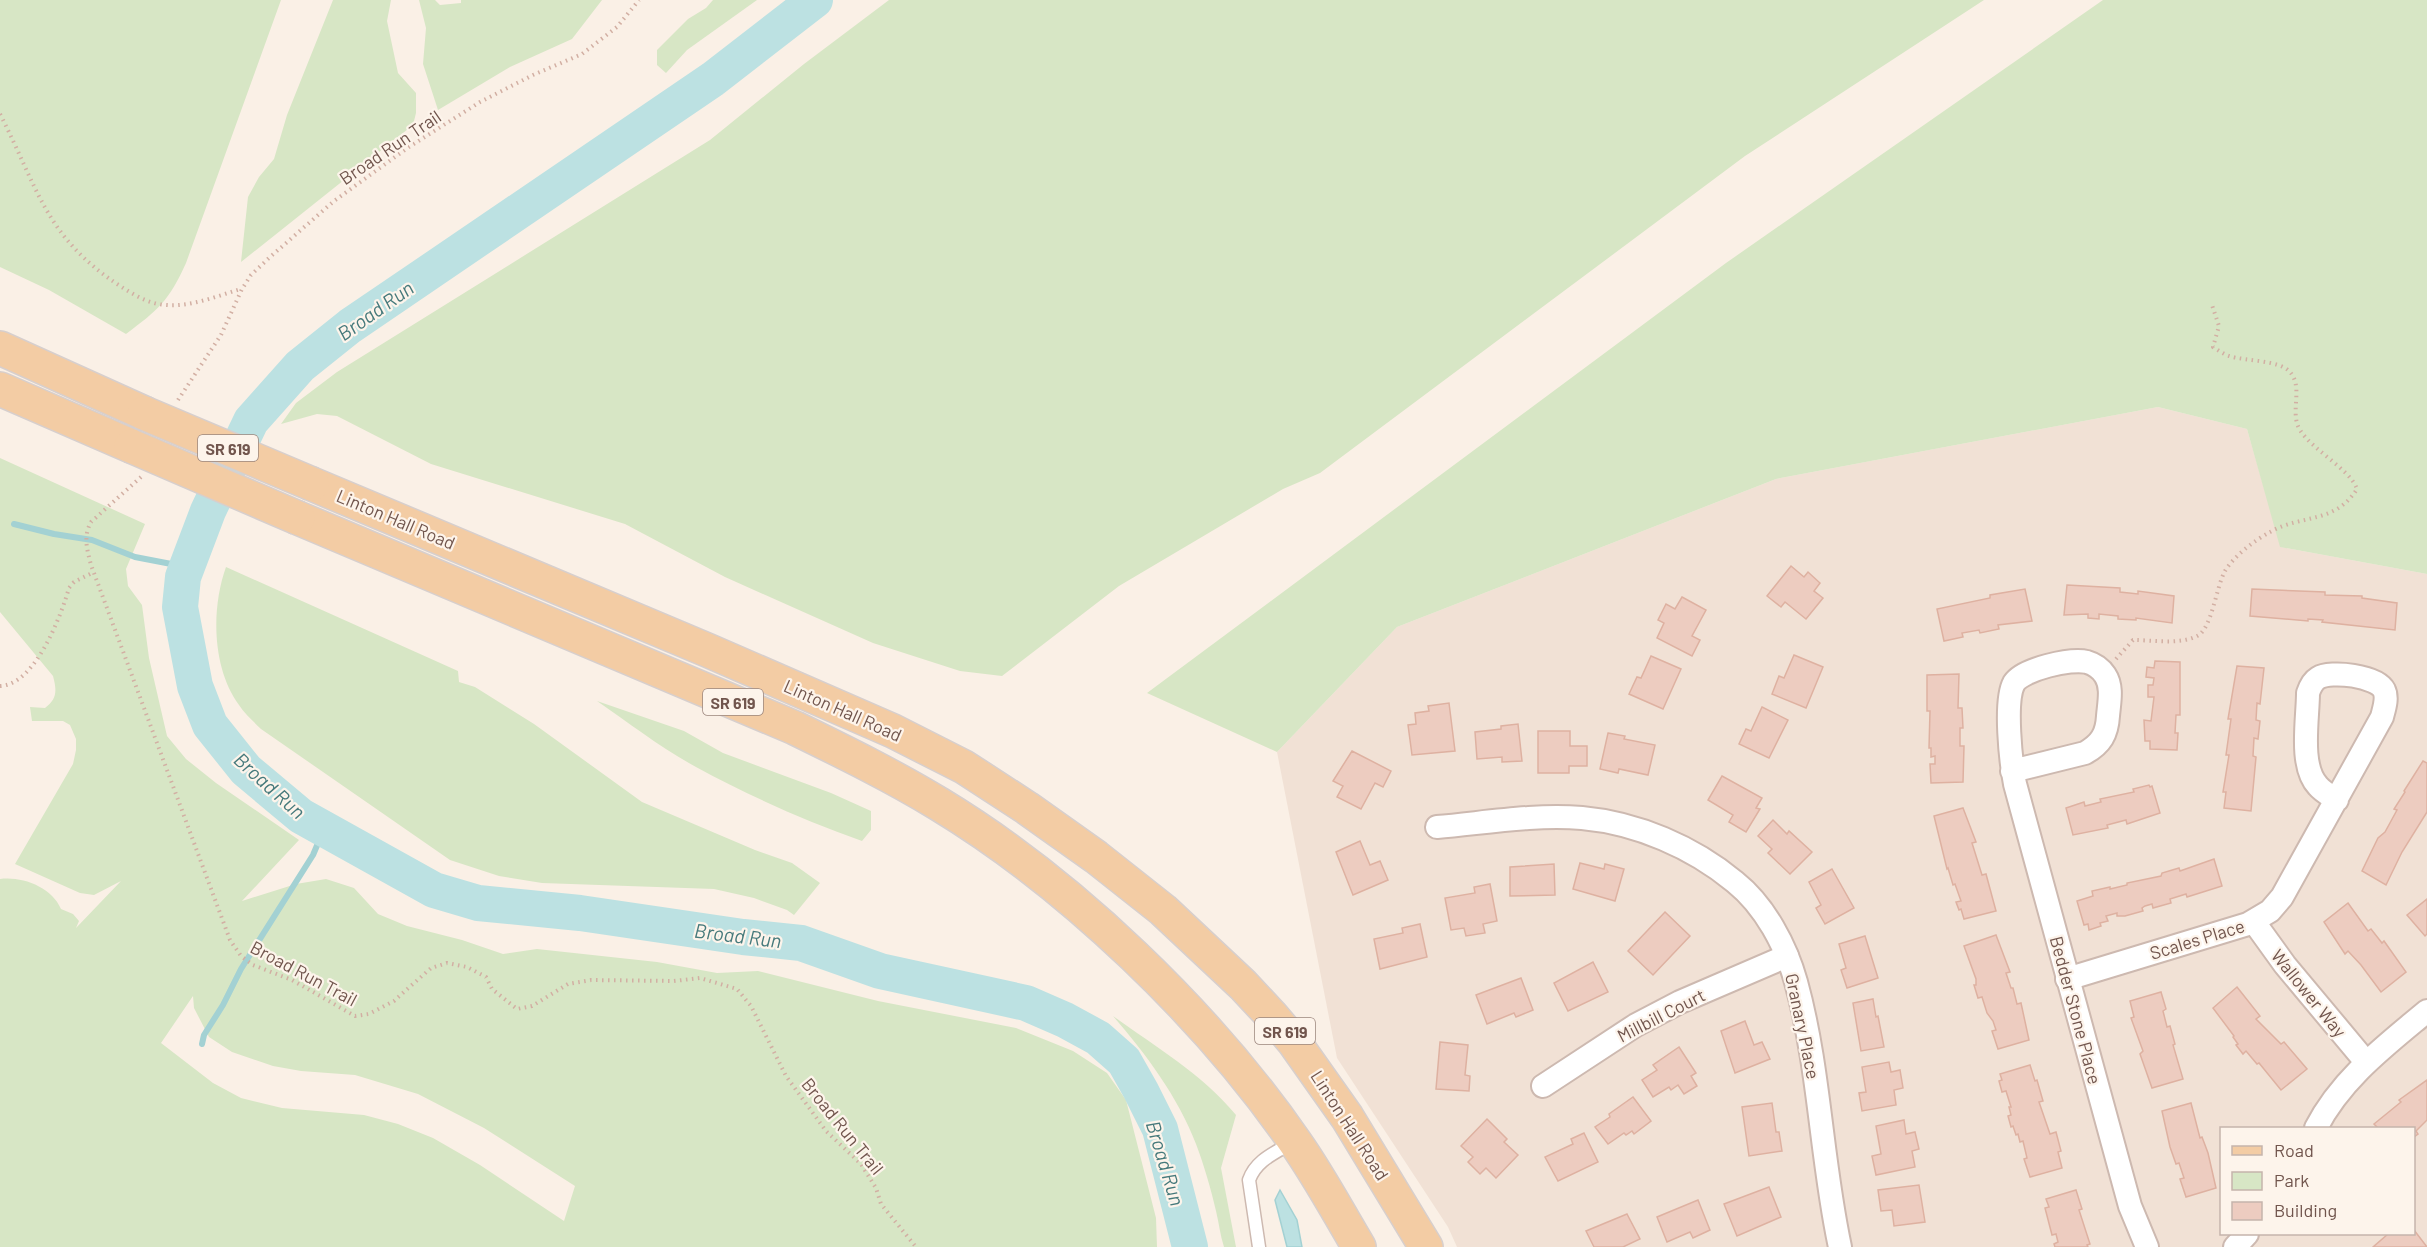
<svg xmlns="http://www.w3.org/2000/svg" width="2427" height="1247" viewBox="0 0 2427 1247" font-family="Barlow,sans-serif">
<rect width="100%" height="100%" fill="#faf0e6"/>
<path fill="#f1e1d5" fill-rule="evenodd" d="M2158,407l89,22 34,118 146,27v673h-970l-9,-20 -111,-169 -60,-306 120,-125 379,-148zM2222,1128h192v106h-192z"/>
<g fill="#d7e6c5" fill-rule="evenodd">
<path d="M0,0h281l-95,263c-17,38 -28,47 -60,71l-77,-44 -49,-23z"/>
<path d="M333,0h58l-4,21 11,52 18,20v20l-3,12 -172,137 7,-65 11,-20 15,-18 13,-44z"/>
<path d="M419,0h16l5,5 21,-2v-3h141l-30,39 -62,28 -72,43 -15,-46 3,-36z"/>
<path d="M713,0h44l-70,50 -21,23 -9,-8v-15l31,-31 18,-11z"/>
<path d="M889,0h1095l-239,156 -425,317 -37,16 -164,97 -117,90 -42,-5 -87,-28 -148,-66 -100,-53 -194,-60 -94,-48 -20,-2 -36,10 15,-21 41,-31 373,-232 94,-76z"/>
<path d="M2103,0h324v574l-147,-27 -33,-118 -89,-22 -382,72 -379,148 -120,125 -130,-59 579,-430z"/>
<path d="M0,458l145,66 -19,45 2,17 14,19 7,53 18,78 19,23 30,24 83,57 -57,61 54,-17 30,-5 28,9 24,26 29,12 55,14 41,14 34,-5 120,13 60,11 41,-2 120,30 138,27 57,23 34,22 19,27 30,118 1,29h-1157v-368c22,-3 52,8 61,30l12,5 6,7 -3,7 45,-47 -27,14 -14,-2 -65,-29 58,-100 3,-14v-11l-6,-14 -7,-4h-31l-2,-14 15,1c12,-9 12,-17 8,-32l-53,-64zM193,996l1,12 15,29 23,15 41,14 28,5 54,4 63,19 66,34 91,58 -11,35 -84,-56 -47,-27 -35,-14 -34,-9 -82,-7 -41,-10 -28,-15 -52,-40z"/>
<path d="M226,567l232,104 1,11 16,5 59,37 108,78 113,48 37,13 28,20 -26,32 -7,-5 -33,-12 -40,-9 -172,-6 -43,-7 -49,-16 -189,-131c-8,-8 -16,-15 -22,-24 -27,-37 -28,-96 -13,-138z"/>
<path d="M597,701l87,30 39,22 108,40 40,18v19l-9,11c-56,-20 -113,-45 -166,-74 -35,-19 -67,-44 -99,-66z"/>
<path d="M1113,1016c43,31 89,58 123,99l-15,53 15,79h-12c-4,-12 -5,-24 -8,-36 -5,-22 -12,-46 -20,-67 -18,-47 -50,-90 -83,-128z"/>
</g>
<path fill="#bce1e2" stroke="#a3d1d3" stroke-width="1.5" d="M1280,1190l17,30 5,27h-15l-12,-47z"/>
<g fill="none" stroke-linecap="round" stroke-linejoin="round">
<g stroke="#a3d1d3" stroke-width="6">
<path d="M14,524l40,10 38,6 43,17 52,10"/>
<path d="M202,1044l2,-9 19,-30 18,-36 72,-114 11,-26"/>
</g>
<path stroke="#bce1e2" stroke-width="36" d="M815,0l-102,79 -363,247 -50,40 -49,55 -43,90 -25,66 -3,30 15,79 15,39 36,45 55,46 133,74 44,13 102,10 163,24 58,6 79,28 146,32 39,17 33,18 26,23 17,30 19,38 30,118"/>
</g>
<g fill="#edccc0" stroke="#deb1a1" stroke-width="1.5">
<path d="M1791,566l13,11 4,-5 12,11 -6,8 9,7 -17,21 -21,-17 -4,5 -14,-11z"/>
<path d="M2067,585l53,3v4l18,2v-3l36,5 -2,27 -36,-5v2l-18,-1v-3l-19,-2v5l-11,-1v-4l-24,1z"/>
<path d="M2025,589l7,32 -34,4 1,4 -19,4 -1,-3 -17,3 1,4 -19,4 -7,-32 53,-11v-3z"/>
<path d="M2252,589l73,3v3l37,1v2l35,5 -2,27 -73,-8 1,-2 -15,-1v2l-58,-5z"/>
<path d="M1682,597l24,13 -14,26 8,4 -8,16 -35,-18 7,-15 -6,-3 8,-16 9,5z"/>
<path d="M1794,655l29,12 -17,41 -34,-14 7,-18 5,2z"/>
<path d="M1651,656l30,13 -18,40 -34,-15 8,-17 4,1z"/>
<path d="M2155,661l25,1v53h-4l-1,18h3l-1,17 -27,-1v-8h-5l-1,-21 7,1 3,-24h-6v-12h5l1,-7 -8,-1 1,-10 7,1z"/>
<path d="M2237,666l27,2 -4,36 -3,-1 -1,17 4,1 -2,18 -4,-1 -1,18 3,1 -5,54 -27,-3 2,-16h-3l6,-37h-3l5,-36h-3z"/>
<path d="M1959,674l-1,34h4l1,20h-3v18h4l-1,36 -32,1 -1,-19h5v-8l-4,1v-9h-2l1,-37h-3v-36z"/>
<path d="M1449,703l6,48 -43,4 -4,-30 8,-1 -1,-11 14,-2 -1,-5z"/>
<path d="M1762,707l26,13 -19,38 -30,-14 7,-15 5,2z"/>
<path d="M1518,724l4,37 -20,1v-5l-25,2 -2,-27 26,-3v-3z"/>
<path d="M1538,731h32v15h17v20h-18v7h-31z"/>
<path d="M1608,733l17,3 -1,3 31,6 -7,30 -29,-6 -1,4 -18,-4z"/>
<path d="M1352,751l39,20 -8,16 -8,-4 -14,26 -24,-12 6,-11 -10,-5z"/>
<path d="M2423,761l4,2v49l-25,40 -16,33 -24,-14 16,-33 7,-6 12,-22 -3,-1 11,-17 -1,-1z"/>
<path d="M1722,776l40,22 -6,10 4,1 -14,23 -17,-10 4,-7 -25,-15z"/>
<path d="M2149,785l1,2 2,-1 8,27 -33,11 -1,-4 -19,5 1,3 -35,7 -7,-27 18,-6 1,4 16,-4 -1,-3 34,-7 -1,-3z"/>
<path d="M1963,808l13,34 -4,1 10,32 4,-1 10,37 -32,8 -3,-10 -2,1 -3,-8 5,-1 -6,-17 -2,1 -5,-17 -1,1 -13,-53z"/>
<path d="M1773,820l14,14 2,-3 23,21 -22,22 -22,-21 4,-4 -14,-13z"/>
<path d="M1360,841l10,24 10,-4 8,19 -35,15 -17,-43z"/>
<path d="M2214,859l8,27 -35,11 -1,-3 -16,5 1,4 -18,5 -1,-4 -7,2 -3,2 1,3 -18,5h-8v-3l-11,3 2,5 -8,2 1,3 -12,4 -1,-6 -4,1 -7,-24 16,-5 -1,-5 18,-4v2l17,-4v-2l34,-7 1,-3 17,-5 1,3z"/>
<path d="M1580,863l24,6 1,-5 19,5 -9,32 -42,-12z"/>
<path d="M1554,864l1,31 -45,1v-29z"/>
<path d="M1832,869l22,39 -29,16 -9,-16 5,-3 -12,-23z"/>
<path d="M1490,884l7,37 -14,3 2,9 -19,3 -2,-8 -13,2 -6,-32 30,-5 -1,-6z"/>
<path d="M2427,899v35l-2,2 -18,-21z"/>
<path d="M2348,903l20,28 3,-2 11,14 2,-2 22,31 -25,20 -20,-27 -13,-14 -3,3 -21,-32z"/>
<path d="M1665,912l25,24 -37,39 -25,-24z"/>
<path d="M1420,924l7,33 -47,12 -6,-30 29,-6 -1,-5z"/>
<path d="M1996,935l14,37 -4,1 5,15h2l4,16 4,-1 8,37 -31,9 -6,-18 4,-1 -3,-9 -6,-8 -5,-16 -4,1 -4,-13h2v-6l-12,-33z"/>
<path d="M1865,936l13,42 -31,10 -6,-18 5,-2 -7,-24z"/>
<path d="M1593,962l15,30 -40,19 -14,-28z"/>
<path d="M1521,978l12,32 -17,7 -2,-4 -27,11 -11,-29z"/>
<path d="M2237,987l23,29 -4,3 25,25 3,-2 23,27 -26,21 -22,-27 -2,1 -11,-13 -3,3 -7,-9 2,-1 -5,-7 1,-1 -21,-28z"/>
<path d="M2161,992l5,17 -3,2 4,16 3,-1 5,18 -2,1 10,34 -31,9 -12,-34 3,-3 -12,-33 3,-1 -4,-16z"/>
<path d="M1873,999l3,18 2,-1 6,31 -23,4 -8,-48z"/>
<path d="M1745,1021l9,24 8,-3 8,17 -35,14 -14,-42z"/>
<path d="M1440,1042l28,3 -3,30 5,1 -1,15 -33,-2z"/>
<path d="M1679,1047l17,26 -5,3 6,10 -13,8 -6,-9 -7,5 -2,-3 -16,10 -11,-17 15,-10 -4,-5z"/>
<path d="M1889,1062l2,10 9,-2 3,18 -9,2 2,15 -34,6 -3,-18 7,-1 -4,-25z"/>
<path d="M2030,1065l5,16 2,-1 6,21 -4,1 11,32 6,-2 5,19 -3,1 4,16 -32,9 -6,-18 3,-1 -4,-17 -3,1 -2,-8 -2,1 -3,-9 -2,1 -3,-11 3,-1 -2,-8h2l-5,-16 -4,1 -3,-11 3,-1 -2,-6z"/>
<path d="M2427,1080v40l-11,11 2,3 -4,3v-9h-36l-4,-4 27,-22 -2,-2z"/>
<path d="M1633,1097l18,24 -17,13 -2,-3 -6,4 -2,-2 -16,11 -13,-17 15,-10 -1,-3z"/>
<path d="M1772,1103l4,29h3l3,19 -33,5 -7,-49z"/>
<path d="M2191,1103l9,35 2,-1 6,16 8,35 -30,9 -6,-18 4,-1 -5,-15 -3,1 -6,-17 -8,-36z"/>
<path d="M1487,1119l20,20 -3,3 14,13 -22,23 -10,-10 -6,6 -12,-12 5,-5 -12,-11z"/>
<path d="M1904,1120l2,14 9,-2 4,17 -7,2 3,16 -39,8 -4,-19 9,-2 -5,-28z"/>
<path d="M1584,1133l14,29 -40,19 -13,-24 28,-13 -2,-5z"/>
<path d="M1919,1185l6,37 -31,4 -2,-16 -11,1 -3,-21z"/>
<path d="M1769,1187l12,30 -44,19 -13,-32z"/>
<path d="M2076,1190l6,19 -3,1 11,34 -3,1 1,2h-33l-1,-3 4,-2 -2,-8 -4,1 -7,-27 4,-1 -3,-8z"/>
<path d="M1698,1200l12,30 -17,8 -3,-6 -23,10 -10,-25z"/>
<path d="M1627,1214l13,25 -17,8h-29l-8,-16z"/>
<path d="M2414,1230l13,17h-54l15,-13h26z"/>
</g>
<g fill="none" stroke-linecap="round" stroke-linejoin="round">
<defs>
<path id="lane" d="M1259,1247l-10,-67c7,-20 26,-27 44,-38"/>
<g id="street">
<path d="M2012,771l73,-18c16,-9 22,-19 23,-37 1,-13 5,-29 -3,-41 -4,-6 -11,-11 -18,-13 -16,-4 -64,7 -73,21 -10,18 -3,80 1,101l115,422 17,41"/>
<path d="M1437,827c47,-4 97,-13 145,-9 55,5 111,29 153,64 30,24 51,64 61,100 24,87 25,178 44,265"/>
<path d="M2254,922l31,43 81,97"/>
<path d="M2067,979l181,-55 22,-13 12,-14 100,-180c2,-8 6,-19 2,-27 -7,-14 -53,-20 -66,-12 -5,3 -8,9 -10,15 0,26 -9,73 10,93 5,6 13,10 19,14"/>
<path d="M1543,1086l93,-61 44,-23 107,-46"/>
<path d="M2316,1128c25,-49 69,-82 111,-117"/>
<path d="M2235,1247l12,-13"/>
</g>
<g id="primary">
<path d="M0,348l144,65"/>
<path d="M0,389l131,57"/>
<path d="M312,484l395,166 186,81 71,36 63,41 69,49 67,53 80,75 28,30 23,27 53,75 79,130"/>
<path d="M298,518l497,210c49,24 98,48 144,76 132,80 269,212 356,338 24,34 43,70 64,105"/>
</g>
</defs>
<use href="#lane" stroke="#cdb9b0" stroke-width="15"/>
<use href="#street" stroke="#cdb9b0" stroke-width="26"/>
<use href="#primary" stroke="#d7cfcd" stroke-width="36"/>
<g stroke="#d2afa3" stroke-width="4" stroke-dasharray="1.5 4.5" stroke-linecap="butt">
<path d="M0,114c38,74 45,123 120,172 14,9 29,18 46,19 25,2 51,-9 75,-16"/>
<path d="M178,400l43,-65 21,-46 9,-14 18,-17 65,-57 75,-54 71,-45 53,-27 49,-21 35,-27 22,-27"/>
<path d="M141,477l-50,45c-8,15 -4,27 0,43l139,375 11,16 12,9 39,15 63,36 14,-2 25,-13 37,-33 16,-5 20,4 19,10 6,12 25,20 15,-3 36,-22 23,-4 83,1 26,-3 37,11 14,17 35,70 40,55 35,33 15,24 5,16 35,43"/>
<path d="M2116,659l17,-19c20,0 46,5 64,-4 15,-7 19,-49 28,-65 9,-15 30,-31 45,-39 32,-18 65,-8 87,-43 -7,-20 -45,-39 -57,-59 -11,-18 4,-42 -10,-58 -10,-12 -46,-11 -61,-16 -6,-2 -11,-6 -16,-9l6,-21 -7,-21"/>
<path d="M0,686c35,-1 61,-70 69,-98l5,-6 20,-10"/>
</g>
<use href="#lane" stroke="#fff" stroke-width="12"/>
<use href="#street" stroke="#fff" stroke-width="22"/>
<use href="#primary" stroke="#f3cca4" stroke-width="33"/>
<defs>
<g id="primary-bridge">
<path d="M144,413l168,71"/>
<path d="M131,446l167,72"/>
</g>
</defs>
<use href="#primary-bridge" stroke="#d7cfcd" stroke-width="36" stroke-linecap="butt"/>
<use href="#primary-bridge" stroke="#f3cca4" stroke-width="33"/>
</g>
<g text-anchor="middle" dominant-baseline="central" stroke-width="4.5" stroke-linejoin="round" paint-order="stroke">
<g fill="#fdf4eb" stroke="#9b857c" stroke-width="1.5">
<rect x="198" y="435" width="60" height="26" rx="4.5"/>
<rect x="703" y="689" width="60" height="26" rx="4.5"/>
<rect x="1255" y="1018" width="60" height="26" rx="4.5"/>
</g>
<g font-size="16" font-weight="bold" fill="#71554d">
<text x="228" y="448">SR 619</text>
<text x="733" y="702">SR 619</text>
<text x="1285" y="1031">SR 619</text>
</g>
<g font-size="18" fill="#71554d" stroke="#fdf4eb">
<text transform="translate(390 147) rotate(-34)">Broad Run Trail</text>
<text transform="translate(396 519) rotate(23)">Linton Hall Road</text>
<text transform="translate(843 710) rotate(24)">Linton Hall Road</text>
<text transform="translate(2197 939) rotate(-17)">Scales Place</text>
<text transform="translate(304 973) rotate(28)">Broad Run Trail</text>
<text transform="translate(2309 993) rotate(51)">Wallower Way</text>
<text transform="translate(2076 1010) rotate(75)">Bedder Stone Place</text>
<text transform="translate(1661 1015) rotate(-27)">Millbill Court</text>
<text transform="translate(1803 1026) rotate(78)">Granary Place</text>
<text transform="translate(1350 1125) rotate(57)">Linton Hall Road</text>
<text transform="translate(843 1126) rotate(51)">Broad Run Trail</text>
</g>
<g font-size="20" font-style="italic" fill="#45797b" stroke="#fdf4eb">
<text transform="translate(375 310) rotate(-35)">Broad Run</text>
<text transform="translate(270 785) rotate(42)">Broad Run</text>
<text transform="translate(738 935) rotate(7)">Broad Run</text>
<text transform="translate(1166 1163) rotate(73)">Broad Run</text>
</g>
</g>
<rect x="2220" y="1127" width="195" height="108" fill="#fdf4eb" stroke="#c5b4ac" stroke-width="1.5"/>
<rect x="2232" y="1146" width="30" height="9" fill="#f3cca4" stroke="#c5b4ac" stroke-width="1.5"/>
<text x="2274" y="1157" font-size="18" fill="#71554d">Road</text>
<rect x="2232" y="1172" width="30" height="18" fill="#d7e6c5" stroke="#c5b4ac" stroke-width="1.5"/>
<text x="2274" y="1187" font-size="18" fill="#71554d">Park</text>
<rect x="2232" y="1202" width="30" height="18" fill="#edccc0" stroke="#c5b4ac" stroke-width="1.5"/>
<text x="2274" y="1217" font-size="18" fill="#71554d">Building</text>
</svg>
